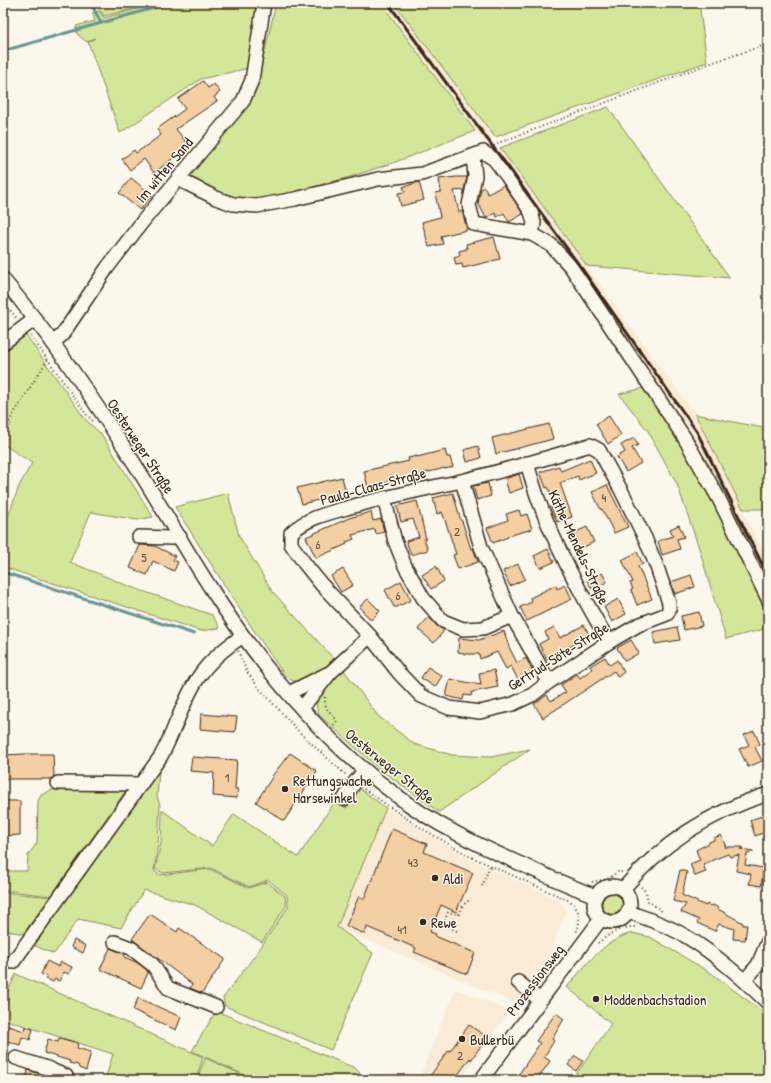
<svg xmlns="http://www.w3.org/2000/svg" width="771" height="1083" viewBox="0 0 771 1083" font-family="'Patrick Hand',sans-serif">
<rect width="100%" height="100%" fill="#fbf7ec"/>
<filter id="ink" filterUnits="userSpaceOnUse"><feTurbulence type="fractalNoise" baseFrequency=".025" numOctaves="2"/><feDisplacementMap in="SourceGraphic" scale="8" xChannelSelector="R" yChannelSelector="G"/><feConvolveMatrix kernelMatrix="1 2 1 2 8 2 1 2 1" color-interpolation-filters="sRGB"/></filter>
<g filter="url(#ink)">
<g fill="#f9ebd6">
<path d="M381,3h13l101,134 -11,5z"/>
<path d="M500,148l195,266 73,147v27l-41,-84 -38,-76 -83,-120 -48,-63 -65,-92z"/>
<path d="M386,808l83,51 84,38 10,7 3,7 -25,65 -21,29 -183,-78z"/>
<path d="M456,989l53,22 -49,69h-42z"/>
</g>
<g fill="#d4e69a" stroke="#88885c">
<path d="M95,3h62l-53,13z"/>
<path d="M159,3h98l-8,65 -48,11 -81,54 -32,-91 7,-4 -8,4 -10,-8 -1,-8 19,-5 -3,-8 7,-2 5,7z"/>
<path d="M276,3h105l94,128 -82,32 -50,16 -79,21h-28l-51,-24 66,-78 7,-17z"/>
<path d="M394,3h305l8,59 -212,75z"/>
<path d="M608,107l122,171 -143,-12 -87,-118z"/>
<path d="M26,335l59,84 17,16 51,82 -16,3 -46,-8 -21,50 61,25 81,28 8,13 -19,3 -198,-64v-36l16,-45 13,-23 -29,-19v-8l8,-12 -8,-8v-63z"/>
<path d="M644,388l56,85 68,143v12l-42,11 -27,-91 -22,-64 -29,-53 -29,-37z"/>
<path d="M695,414l73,15v80h-25z"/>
<path d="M228,493l11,43 33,55 62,68 -16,14 -17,8h-8l-8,-5 -41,-60 -69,-109z"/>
<path d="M343,669l35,47 36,28 38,11 39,2 39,-8 -91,63 -62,-45 -58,-52c-10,-18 13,-34 24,-46z"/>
<path d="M159,771l-2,25 3,9 -2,39 -4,27 6,4 50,-6 39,19 18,-6 18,14 1,10 -24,36 -67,-37 -51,-15 -23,38 -43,-9 -24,35 -23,-10 118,-164z"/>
<path d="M359,788l27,20 -49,119 36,26 -42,97 -106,-44 -2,-8 33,-44 32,-47 -1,-12 -19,-15 -19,7 -38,-19 -48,5 -8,-4 6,-26 1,-33 50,36 22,-32 64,43 37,-56 11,7z"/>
<path d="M127,789l-76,107 -48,-6v-19h24l1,-16 9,-12 1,-42 3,-6 11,-5z"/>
<path d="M3,892l47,5 -27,37 -20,-4z"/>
<circle cx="613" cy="904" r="11"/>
<path d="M632,933l18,4 61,36 56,42 1,1v64h-204l3,-4 6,3 38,-55 -44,-37c18,-21 37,-47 65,-54z"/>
<path d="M16,974l187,83 -7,23h-91l8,-26 -110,-35v-18z"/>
<path d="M216,1011l139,57 5,5 -5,2 -2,5h-98l-63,-29z"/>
<path d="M205,1058l49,22h-57z"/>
</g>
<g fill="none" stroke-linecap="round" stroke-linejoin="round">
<g stroke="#6a9494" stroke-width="3">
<path d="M91,3l10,20"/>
<path d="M3,51l168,-48"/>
<path d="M3,572l191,62"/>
</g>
</g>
<g fill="#f3cfa3" stroke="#3b2a1e">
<path d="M203,81l5,7 6,-4 6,8 -6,5 3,4 -41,28 13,17 -35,27 -10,-14 -14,11 -8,-11 12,-9 2,3 3,-2 22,-16 -4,-6 28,-20 -7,-10z"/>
<path d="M456,177h11l-3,13 -10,1 5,21 3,-1 5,19 -26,6 2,8 -14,3 -7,-25 18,-5 -5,-24 6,-1 -2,-13z"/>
<path d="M131,178l21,17 -12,15 -21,-17z"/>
<path d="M419,182l5,18 -23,6 -3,-13 7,-1 -2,-5z"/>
<path d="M504,185l19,29 -14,8 -5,-9 -7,4 -2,-4 -9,5 -8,-15 3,-14 3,-2 4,7z"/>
<path d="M494,237l6,22 -37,9 -1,-4 -6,1 -2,-8 6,-2 -1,-4 8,-2 -1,-5z"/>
<path d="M609,416l12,19 -13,9 -12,-20z"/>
<path d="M549,424l4,15 -57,15 -4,-16z"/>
<path d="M634,438l4,7 -6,3 9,15 -15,9 -9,-15 8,-5 -4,-7z"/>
<path d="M478,446l3,12 -14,4 -3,-12z"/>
<path d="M445,450l2,7h3l3,10 -8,2v-1l-77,19 -4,-16 45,-10 -1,-3 9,-2v1z"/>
<path d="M590,459l6,14 -17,7 -1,-4 -18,7 12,34 -15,5 -6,-15 4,-2 -7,-18 -2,1 -6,-16 19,-6 2,5z"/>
<path d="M519,474l4,14 -14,5 -4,-14z"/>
<path d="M342,477l4,16 -44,11 -5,-16z"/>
<path d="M488,483l3,13 -14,4 -4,-14z"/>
<path d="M607,485l21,42 -14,6 -12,-24 -1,1 -9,-18z"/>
<path d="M453,493l8,28h1l9,28 2,-1 5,14 -20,7 -5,-14 3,-1 -9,-28 -5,-14 -5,2 -4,-16z"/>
<path d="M417,501l9,38h-2l4,11 -17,5 -5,-14 13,-4 -6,-18 -12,3 -4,-16z"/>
<path d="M519,510l2,6 6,-2 5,15 -24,7v1l-15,6 -6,-15 21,-8 -2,-6z"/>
<path d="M371,512l2,9 8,-2 3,13 -8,2 -1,-5 -23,6 2,4 -8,3 1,2 -31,14 -10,-21 43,-19z"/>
<path d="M679,525l5,12 -7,2 3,10 -18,6 -4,-14 15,-5 -3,-7z"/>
<path d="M587,527l7,15 -17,8 -5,-9 4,-1 -2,-7z"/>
<path d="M140,545l15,1 20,10 -2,4 5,2 -4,9 -21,-10 -6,14 -17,-7z"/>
<path d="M548,549l6,13 -14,6 -6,-12z"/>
<path d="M637,552l6,12 -5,2 14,33 -15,6 -6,-15 2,-1 -3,-6 3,-1 -11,-22z"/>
<path d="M518,564l7,15 -15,7 -7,-15z"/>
<path d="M436,566l8,15 -13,8 -9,-14z"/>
<path d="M343,569l10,16 -12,7 -10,-16z"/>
<path d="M602,573l5,9 -15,7 -5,-9z"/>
<path d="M691,575l4,12 -20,7 -4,-12z"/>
<path d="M401,581l10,19 -14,7h-3l-9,-17z"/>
<path d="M556,585l1,4 8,-4 7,14 -45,22 -7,-14 12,-5 -2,-4z"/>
<path d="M368,599l12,12 -9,9 -12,-13z"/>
<path d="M618,599l8,15 -14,8 -8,-15z"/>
<path d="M699,612l3,14 -18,4 -3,-14z"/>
<path d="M429,617l8,9 6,3v3l-9,11 -16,-14z"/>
<path d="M584,625l6,11 -43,23 -8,-15 9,-5 -3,-7 9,-5 6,11z"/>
<path d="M677,627l3,13 -25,4 -2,-12z"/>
<path d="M504,631l5,16 8,16 9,-5 7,14 -15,8 -7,-14 -5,3 -9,-17 -17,7 -1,-5h-15v-1l-6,-1 1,-14 20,2z"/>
<path d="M631,640l8,13 -14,8 -8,-13z"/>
<path d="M605,657l5,8 7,-5 7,12 -6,5 -4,-6 -71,47 -9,-14 13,-9 4,6 15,-9 -5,-7 16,-11 3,4 12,-9 -2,-3z"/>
<path d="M428,667l14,9 -7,11 -14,-9z"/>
<path d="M494,670l4,17 -26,5 -1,4 -7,-1 -1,5 -17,-4 4,-17 31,6 -2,-12z"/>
<path d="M201,714l36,3 -2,15 -35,-3z"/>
<path d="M754,731l6,13 -5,3 7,14 -14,6 -9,-18 10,-4 -5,-10z"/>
<path d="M290,753l27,18 -33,50 -28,-19 17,-26h-1z"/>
<path d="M25,754h28l1,22 -3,3h-48v-24z"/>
<path d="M192,757l45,3 -2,29h3l-1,9 -24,-2 1,-23 -24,-2z"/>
<path d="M3,801h17v34l-17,1z"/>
<path d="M768,814v17l-13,5 -5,-16z"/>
<path d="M392,829l35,15 -3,8 49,21 -17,39 -15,-7 -11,27 6,2 -1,2 40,17 -8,21 -53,-22 2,-4 -49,-21 -2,7 -19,-8 13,-30 5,3z"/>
<path d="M721,835l5,12h-1h17l1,1 -3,1 13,2v1l-6,2 -2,11 19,3 -3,18 -12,-2 2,-10 -15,-3 3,-16 -9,2 -2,-3 -25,10 3,8 -11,4 -5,-12 10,-4 -4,-10 13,-7v-1l5,-2v-2z"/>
<path d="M680,870l7,2 -5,23 24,11 1,-2 3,2 3,-1 4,2 1,2 25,14v2h4l-2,15 -12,-1 1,-10 -15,-5 -4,7 -18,-8 2,-3 -18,-8 5,-8 -13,-3z"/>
<path d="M150,914l27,18 2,-4 46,31 -23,34 -12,-5 2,-4 -60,-45z"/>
<path d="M74,940l12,6 -3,7 -12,-6z"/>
<path d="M110,948l15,6 -1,3 12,5 11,8 1,3 -7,15 -41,-19z"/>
<path d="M47,961l12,6 2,-5 11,5 -3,7 -5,-2 -5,9 -4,-2 -2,3 -7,-3 1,-2 -6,-3z"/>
<path d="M138,998l43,19 -5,13 -43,-20z"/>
<path d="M556,1013l8,6 -12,20 2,2 -10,16 6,4 -13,19h-22l25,-37 -4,-2z"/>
<path d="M469,1025l18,12 -16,23 -1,-2 -16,22h-19l-5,-4 19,-26 1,1z"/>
<path d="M9,1026l15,5 1,-4 8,2 -3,11 -8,-3 -2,8 -16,-5z"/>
<path d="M59,1038l19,5 -1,5 14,4 -5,19 -7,-3 -1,-3 -9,-2 1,-2 -26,-8 4,-14 10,3z"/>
<path d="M575,1056l8,5 -7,10 -8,-6z"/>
<path d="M28,1070l15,5 -1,5h-16z"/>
</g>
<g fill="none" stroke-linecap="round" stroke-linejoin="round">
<defs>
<g id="minor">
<path d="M473,156l2,20 -6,29 5,19 58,10 19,11 20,22 113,170 35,62 49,100"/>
<path d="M178,179l38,19 17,6 24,2 38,-7 83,-20 44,-5 61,-22 11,7 13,17 24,36 3,11 -2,11"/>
<path d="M3,279c49,59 92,122 133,187 26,41 49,83 76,124 49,77 110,150 184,205 39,30 82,50 127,70 24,11 48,22 73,31"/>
<path d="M3,343l32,-24"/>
<path d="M53,343l9,-8 45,-67 36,-47 100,-120 9,-21 12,-77"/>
<path d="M590,445l9,5 23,42 23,46 12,29 12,36v7l-2,4 -29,11 -29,17 -60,40 -17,13 -19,9 -33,8 -31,-4 -28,-12 -22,-23 -29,-37 -49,-52 -16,-20 -14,-20v-11c16,-16 42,-21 63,-27 36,-10 71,-17 107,-25 43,-10 86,-23 129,-36z"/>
<path d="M527,463c4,14 8,28 13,41 18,48 43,94 69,138"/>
<path d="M462,481l19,66 31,69 37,66"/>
<path d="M384,498l11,43 10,25 18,32 20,23 20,8 20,-1 29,-12"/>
<path d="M139,537l32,1 9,-1"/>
<path d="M289,693l38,-19"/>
<path d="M302,708l29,-36 39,-36"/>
<path d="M58,783l83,1"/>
<path d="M344,799l11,-17 10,-12"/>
<circle cx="612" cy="904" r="18"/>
<path d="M623,889c38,-45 88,-77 145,-95"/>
<path d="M628,912c21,7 41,14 59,25 30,18 56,42 81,66"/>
<path d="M115,942l16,6 22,17 15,23 48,19"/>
<path d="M13,962l148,-206c14,-25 21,-54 37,-78 11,-17 28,-31 45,-42"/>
<path d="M745,980l13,-15 10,-24"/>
<path d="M518,982l22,18"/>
<path d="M16,1058l34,11 3,2"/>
<path d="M50,1080l3,-9 13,5 -1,4"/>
<path d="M481,1080l120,-161"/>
</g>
</defs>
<use href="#minor" stroke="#3b2a1e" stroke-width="16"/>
<g stroke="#3b2a1e" stroke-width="2" stroke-dasharray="1 3" stroke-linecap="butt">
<path d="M494,146l7,-4 207,-78 60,-20"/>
<path d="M3,301l14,18"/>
<path d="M31,336l55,78 7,7"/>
<path d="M3,427l5,-4 40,-64"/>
<path d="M238,651l9,21 12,16 43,47 44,40"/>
<path d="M325,697c-1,14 6,14 12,24l-5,6"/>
<path d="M364,789l49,34 56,33 101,45c11,10 11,19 6,32"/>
<path d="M592,882l16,-3 11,-8 4,2"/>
<path d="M482,886l8,-20"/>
<path d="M641,887l5,5 2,9 15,11"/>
<path d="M457,931l-14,-6 5,-13 11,2 5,-10 7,-5"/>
<path d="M598,943c11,-9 23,-17 38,-16"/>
<path d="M3,984l5,-12"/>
<path d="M77,1077l9,3"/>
</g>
<use href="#minor" stroke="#fbf7ec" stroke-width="13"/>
<path stroke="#3b2a1e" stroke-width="3" d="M388,3l194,266 106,150 9,13 71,144"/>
</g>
</g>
<g fill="#3b2a1e" stroke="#fbf7ec" stroke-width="1.5">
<circle cx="285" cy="789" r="4"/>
<circle cx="435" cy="878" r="4"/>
<circle cx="423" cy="922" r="4"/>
<circle cx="596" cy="999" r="4"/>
<circle cx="462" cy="1039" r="4"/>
</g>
<g text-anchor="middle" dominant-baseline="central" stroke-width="3" stroke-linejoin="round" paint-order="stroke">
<g font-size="13" fill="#69533f">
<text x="604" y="497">4</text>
<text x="457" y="531">2</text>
<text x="318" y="544">6</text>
<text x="144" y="557">5</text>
<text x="398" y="595">6</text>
<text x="227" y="777">1</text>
<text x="413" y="862">43</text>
<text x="402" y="929">41</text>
<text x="460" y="1055">2</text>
</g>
<g font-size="15" fill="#3b2a1e" stroke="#fbf7ec">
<text transform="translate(164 170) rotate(-50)">Im witten Sand</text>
<text transform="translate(141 446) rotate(57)">Oesterweger Straße</text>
<text transform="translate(373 486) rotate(-15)">Paula-Claas-Straße</text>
<text transform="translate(579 547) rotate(65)">Käthe-Mendels-Straße</text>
<text transform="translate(558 656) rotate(-32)">Gertrud-Söte-Straße</text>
<text transform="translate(390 766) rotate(39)">Oesterweger Straße</text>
<text transform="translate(535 980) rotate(-53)">Prozessionsweg</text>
</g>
<g font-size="15" fill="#3b2a1e" stroke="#fbf7ec" text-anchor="start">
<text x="293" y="780">Rettungswache<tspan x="293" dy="17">Harsewinkel</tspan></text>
<text x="443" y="878">Aldi</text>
<text x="431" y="922">Rewe</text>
<text x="604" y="999">Moddenbachstadion</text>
<text x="470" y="1039">Bullerbü</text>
</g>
</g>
<rect width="771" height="1083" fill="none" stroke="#fbf7ec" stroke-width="16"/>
<rect x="8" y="8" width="755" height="1067" fill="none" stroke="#3b2a1e" stroke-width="1.5" filter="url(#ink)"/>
</svg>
